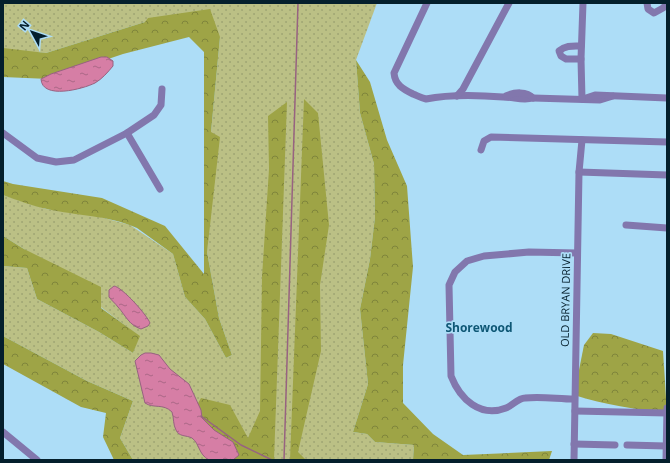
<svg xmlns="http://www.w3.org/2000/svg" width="670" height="463" viewBox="0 0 670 463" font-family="'Open Sans',sans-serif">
<defs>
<pattern id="grass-dots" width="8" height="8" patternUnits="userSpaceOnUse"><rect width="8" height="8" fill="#bbc085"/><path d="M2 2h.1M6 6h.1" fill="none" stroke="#9fa573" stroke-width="1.8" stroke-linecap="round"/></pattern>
<pattern id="forest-crowns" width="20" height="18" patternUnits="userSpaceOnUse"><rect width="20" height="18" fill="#9ea446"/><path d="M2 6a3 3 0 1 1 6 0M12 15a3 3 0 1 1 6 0" fill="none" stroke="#7f853b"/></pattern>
<pattern id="water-ripples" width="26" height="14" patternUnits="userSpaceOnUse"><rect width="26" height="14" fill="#d67ea5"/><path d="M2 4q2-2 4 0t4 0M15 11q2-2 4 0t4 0" fill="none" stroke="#ab6787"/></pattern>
</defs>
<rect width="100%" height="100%" fill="#adddf7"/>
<path fill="url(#grass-dots)" d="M3,3h374l-21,57 4,53 14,51 1,53 -5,42 -10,50 8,75 -15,48 14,2 8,8 39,3 -1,15h-280l-13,-22 13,-37 -46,-20 -84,-45v-70l24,2 10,31 62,33 34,21 6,-17 -115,-87 -21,-13v-41l43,14 47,6 37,10 43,29 12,43 20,22 21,39 6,-3 -13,-37 -12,-66 4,-120 9,-95 -75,-15 -99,31 -43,-3z"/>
<g fill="url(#forest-crowns)">
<path d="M210,9l10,28 -9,95 9,5 -13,115 12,66 13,37 -6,3 -21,-39 -20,-22 -12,-43 -36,-26c-29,-13 -60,-12 -90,-19 -15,-3 -30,-9 -44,-14v-14l10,3 89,14 63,28 39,48v-222l-15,-15 -66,17 -74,25 -46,-2v-29l43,5 99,-31 3,-4z"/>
<path d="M356,60l14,22 17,58 20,46 6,81 -10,98v38l30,31 30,21 89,-4 -3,9h-136l1,-15 -39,-3 -8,-8 -14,-2 15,-48 -8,-75 10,-50 5,-42 -1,-53 -14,-51z"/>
<path d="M304,99l14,14 11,112 -9,60 1,66 -23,101 8,8h-16z"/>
<path d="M287,102l-13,358h-51l-32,-45 10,-17 29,7 18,33 12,-27 2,-134 7,-108 -1,-53z"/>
<path d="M3,236l21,13 77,38v21l39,28 -7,17 -34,-21 -62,-33 -10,-31 -24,-2z"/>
<path d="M593,333l18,1 52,17 4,62c-32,-4 -62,-8 -93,-18l10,-50z"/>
<path d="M3,336l84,45 46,20 -13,37 13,22h-19l-11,-23 3,-24 -25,-6 -78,-43z"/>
</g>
<g fill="url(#water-ripples)" stroke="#976281">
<path d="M101,57h6l6,4v5c-5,6 -11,13 -18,17 -12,6 -53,17 -54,-4l10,-5z"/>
<path d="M114,286c8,1 33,29 36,37l-2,3 -7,3c-12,-4 -15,-13 -23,-22 -3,-4 -6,-6 -9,-10v-7z"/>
<path d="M145,353h6l8,2 11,14 19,15 12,26 1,8 12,12 19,12 6,13 -6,5h-24c-11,-6 -9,-16 -17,-22 -6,-3 -13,-1 -16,-8 -3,-5 -2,-12 -4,-18 -9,-9 -18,-3 -27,-9l-10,-42 6,-6z"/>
</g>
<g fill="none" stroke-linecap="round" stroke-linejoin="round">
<g stroke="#976281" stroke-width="1.5">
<path d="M201,416l40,29 31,15"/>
<path d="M284,460l14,-457"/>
</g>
<g stroke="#8277ad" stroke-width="7">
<path d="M427,3l-33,70c1,12 9,16 19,21 5,2 8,4 13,5 25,-5 52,-4 77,-2 11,0 20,4 30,1l67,2 13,-4"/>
<path d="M647,3l1,6 6,4 9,-5 4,-4"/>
<path d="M581,59h-15l-5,-3 -2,-5c7,-6 14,-5 22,-5"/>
<path d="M457,96l6,-7 46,-86"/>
<path d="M506,96c8,-4 21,-5 27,2"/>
<path d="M586,98l9,-3 72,3"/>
<path d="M582,99l-1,-40 2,-56"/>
<path d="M3,133l34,25 19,4 18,-2 53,-27 27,-18 7,-10 1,-16"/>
<path d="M127,133l33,56"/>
<path d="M481,150l3,-9 7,-4 176,5"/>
<path d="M579,172l88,3"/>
<path d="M626,225l41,3"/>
<path d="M574,399c-16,0 -33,-3 -49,-1 -7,0 -13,8 -19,10 -26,10 -46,-9 -55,-32l-2,-91 6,-13 12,-11 17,-5 45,-4 48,1"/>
<path d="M575,411l92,2"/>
<path d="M3,432l34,28"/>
<path d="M574,444l41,1"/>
<path d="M627,445l39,1"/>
<path d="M574,460l5,-288 3,-32"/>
<path d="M666,460l1,-52"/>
</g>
</g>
<g text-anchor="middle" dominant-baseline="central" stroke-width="3.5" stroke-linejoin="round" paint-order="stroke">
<g font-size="11" fill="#041f2c" stroke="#adddf7">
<text transform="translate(565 300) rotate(-89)">OLD BRYAN DRIVE</text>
</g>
<g font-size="12" font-weight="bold" fill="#0e5775" stroke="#adddf7">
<text x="479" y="327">Shorewood</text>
</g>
</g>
<rect width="670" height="463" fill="none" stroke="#041f2c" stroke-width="8"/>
<g transform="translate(32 32) rotate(310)" stroke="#adddf7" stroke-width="3" paint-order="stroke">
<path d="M0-3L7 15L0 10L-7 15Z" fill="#041f2c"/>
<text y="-6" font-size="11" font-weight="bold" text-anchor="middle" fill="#041f2c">N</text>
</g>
</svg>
